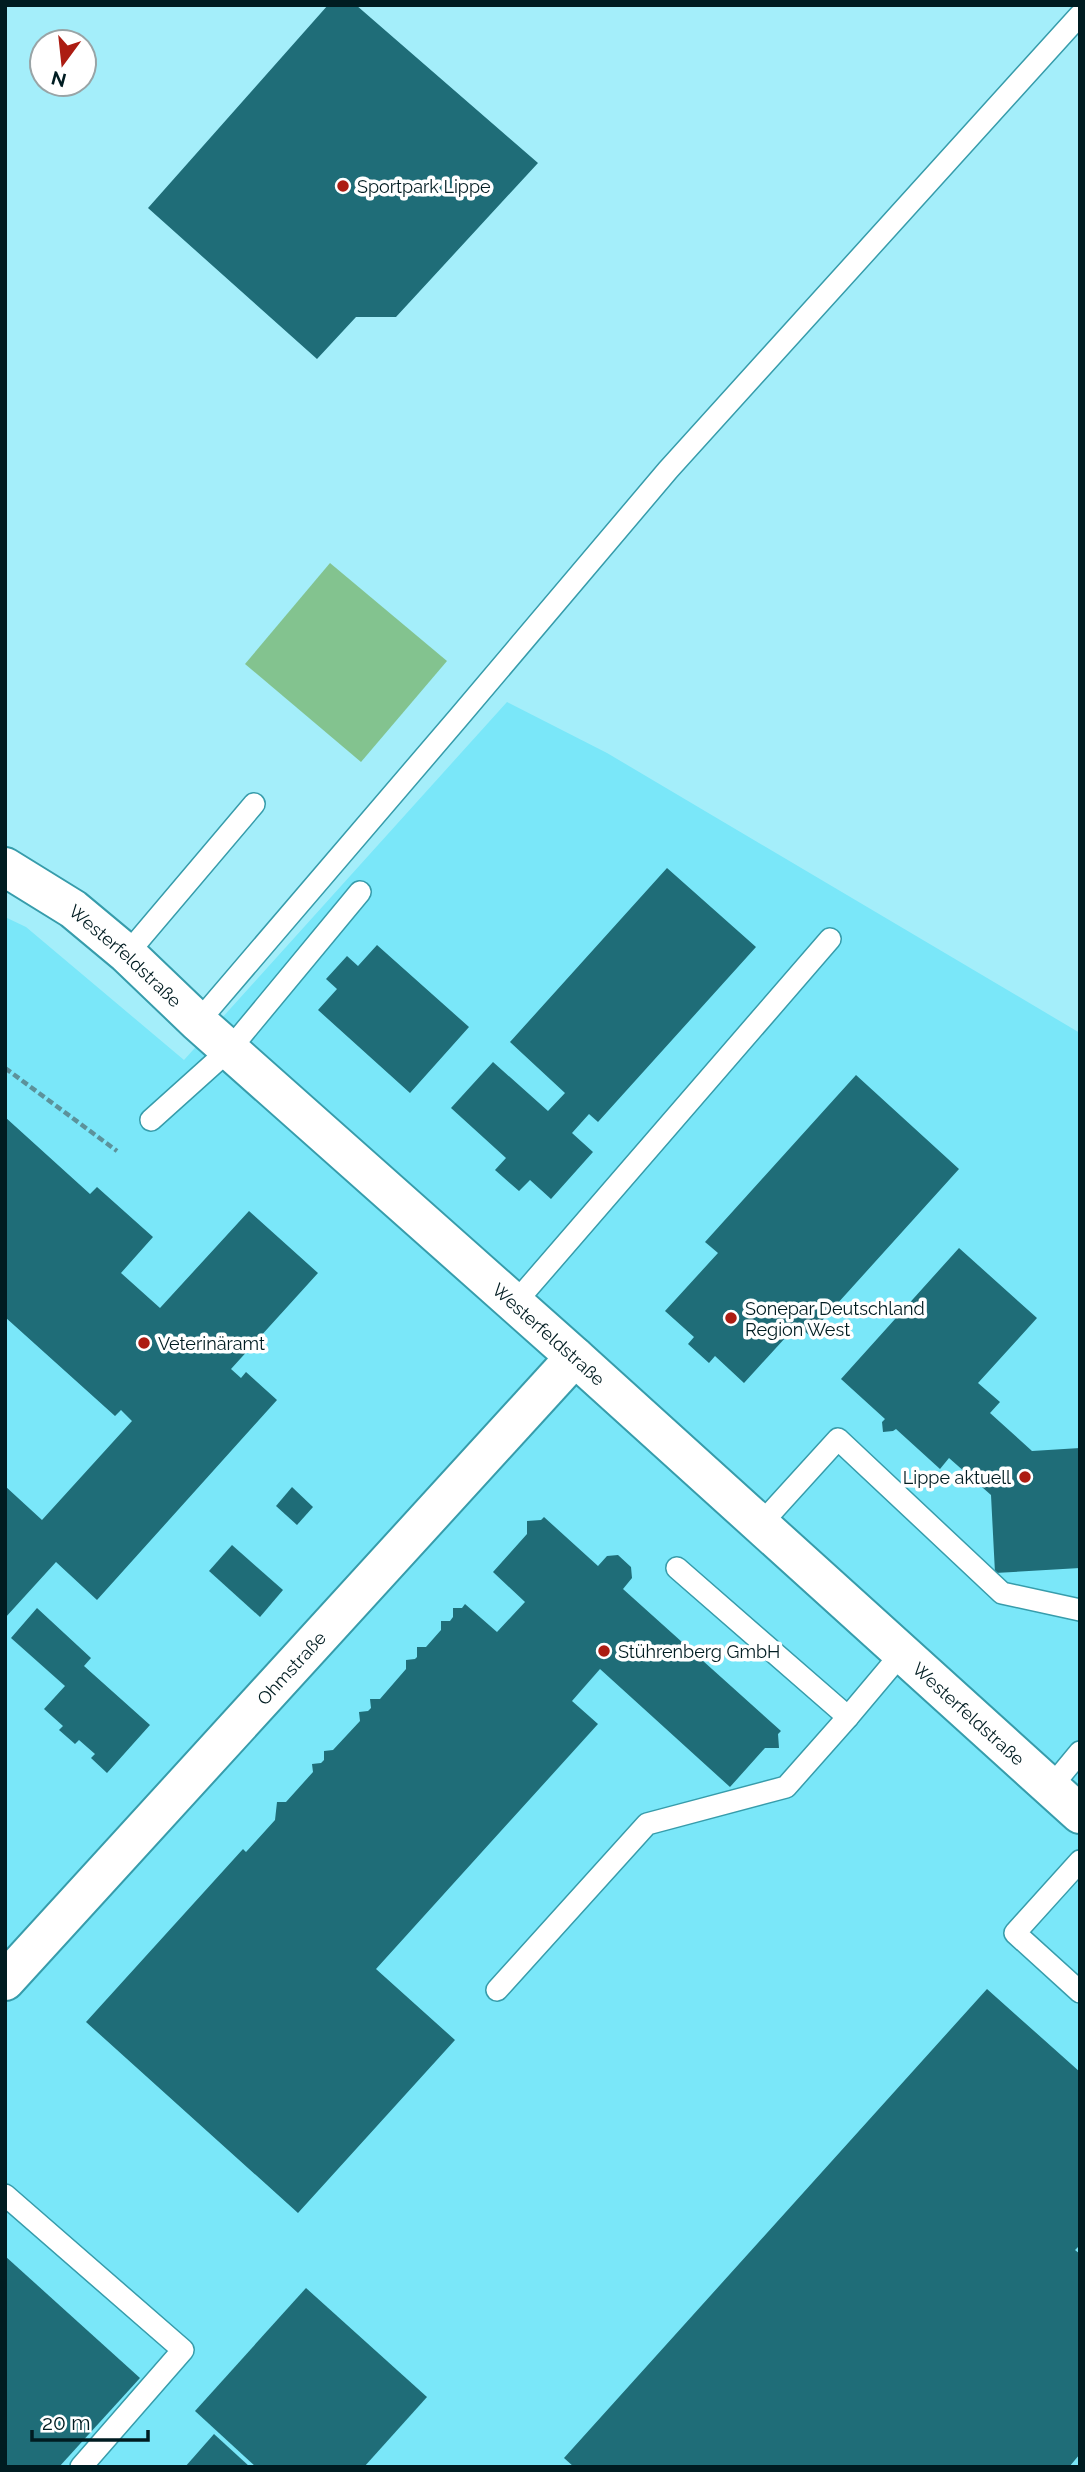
<svg xmlns="http://www.w3.org/2000/svg" width="1085" height="2472" viewBox="0 0 1085 2472" font-family="Raleway,sans-serif">
<rect width="100%" height="100%" fill="#a4eefa"/>
<path fill="#7ae7f9" d="M507,702l100,51 473,280v1434h-1075v-1550l21,10 158,133z"/>
<path fill="#83c38f" d="M330,563l117,98 -86,101 -116,-98z"/>
<g fill="#1f6d78">
<path d="M328,5h28l182,158 -142,154h-40l-39,42 -169,-151z"/>
<path d="M667,868l89,79 -158,175 -9,-8 -17,19 21,19 -42,47 -21,-19 -11,11 -24,-21 11,-12 -55,-50 42,-46 55,49 17,-18 -55,-51z"/>
<path d="M377,945l92,82 -59,66 -92,-83 19,-21 -11,-10 21,-23 11,10z"/>
<path d="M856,1075l103,94 -150,166 -12,-10 -53,58 -29,-27 -6,7 -21,-19 6,-7 -29,-26 53,-58 -13,-11z"/>
<path d="M5,1117l85,77 7,-7 56,50 -32,36 39,35 89,-97 69,62 -87,96 10,9 5,-6 31,28 -180,200 -41,-38 -51,56v-132l37,34 90,-99 -11,-11 -6,6 -110,-99z"/>
<path d="M959,1248l78,70 -59,65 22,19 -10,11 42,38 48,-3v120l-85,5 -4,-78 -42,-37 -9,11 -44,-40 -3,2 -10,1 -1,-10 3,-3 -44,-40z"/>
<path d="M292,1487l21,20 -16,18 -21,-19z"/>
<path d="M544,1517l54,49 9,-10 11,-1 13,12 1,11 -9,11 158,142 -3,3 1,14h-14l-35,39 -130,-118 -28,32 26,23 -222,245 79,71 -157,173 -212,-191 157,-173 3,3 29,-32 2,-18h9l27,-30 -1,-8 9,-1 3,-3v-9l9,-1 27,-29 -1,-9 9,-1 3,-3 -1,-9h10l26,-30v-9l9,-1 2,-2v-10h9l15,-17v-9h9l3,-4v-9h9l3,-4 32,28 28,-30 -32,-30 34,-38v-13l14,-1z"/>
<path d="M232,1545l51,45 -23,27 -51,-46z"/>
<path d="M37,1608l54,50 -7,8 66,59 -43,48 -16,-15 4,-4 -16,-14 -4,4 -16,-14 4,-4 -19,-17 21,-23 -54,-48z"/>
<path d="M987,1989l93,83v173l-5,5 5,4v200l-11,13h-495l-10,-9z"/>
<path d="M5,2256l135,122 -81,89h-54z"/>
<path d="M306,2288l121,109 -63,70h-108l-61,-56z"/>
<path d="M214,2434l36,33h-65z"/>
</g>
<g fill="none" stroke-linecap="round" stroke-linejoin="round">
<defs>
<g id="service">
<path d="M127,954l127,-150"/>
<path d="M198,1022l261,-305 209,-247 412,-455"/>
<path d="M151,1120l79,-71 130,-157"/>
<path d="M515,1303l315,-364"/>
<path d="M759,1526l79,-87 164,154 78,17"/>
<path d="M677,1568l171,149"/>
<path d="M1051,1787l29,-35"/>
<path d="M1080,1861l-65,72 65,59"/>
<path d="M497,1990l150,-166 139,-37 62,-70 53,-63"/>
<path d="M5,2195l178,155 -102,117"/>
</g>
<g id="minor">
<path id="s1" d="M5,1981l570,-624"/>
</g>
<g id="tertiary">
<path id="s2" d="M5,867l68,42 54,45 71,68 377,335 505,457"/>
</g>
</defs>
<use href="#service" stroke="#379cab" stroke-width="24"/>
<use href="#minor" stroke="#379cab" stroke-width="42"/>
<use href="#tertiary" stroke="#379cab" stroke-width="42"/>
<path stroke="#5c929b" stroke-width="4.5" stroke-dasharray="7 3.5" stroke-linecap="butt" d="M5,1068l112,83"/>
<use href="#service" stroke="#fff" stroke-width="21"/>
<use href="#minor" stroke="#fff" stroke-width="38"/>
<use href="#tertiary" stroke="#fff" stroke-width="38"/>
</g>
<g fill="#ac1c12" stroke="#fff" stroke-width="2.5">
<circle cx="343" cy="186" r="7"/>
<circle cx="731" cy="1318" r="7"/>
<circle cx="144" cy="1343" r="7"/>
<circle cx="1025" cy="1477" r="7"/>
<circle cx="604" cy="1651" r="7"/>
</g>
<g text-anchor="middle" dominant-baseline="central" stroke-width="7" stroke-linejoin="round" paint-order="stroke">
<g font-size="18" fill="#001c21" stroke="#fff" text-anchor="start">
<text x="357" y="186">Sportpark Lippe</text>
<text x="745" y="1308">Sonepar Deutschland<tspan x="745" dy="21">Region West</tspan></text>
<text x="158" y="1343">Veterinäramt</text>
<text x="1011" y="1477" text-anchor="end">Lippe aktuell</text>
<text x="618" y="1651">Stührenberg GmbH</text>
</g>
<g font-size="18" fill="#001c21" stroke="#fff">
<text stroke="none"><textPath href="#s2" startOffset="150">Westerfeldstraße</textPath></text>
<text stroke="none"><textPath href="#s2" startOffset="718">Westerfeldstraße</textPath></text>
<text stroke="none"><textPath href="#s1" startOffset="424">Ohmstraße</textPath></text>
<text stroke="none"><textPath href="#s2" startOffset="1284">Westerfeldstraße</textPath></text>
</g>
</g>
<rect width="1085" height="2472" fill="none" stroke="#001c21" stroke-width="14"/>
<g transform="translate(63 63) rotate(195)"><circle r="33" fill="#ffffff" stroke="#99a4a6" stroke-width="2"/>
<path d="M0-5L12 26L0 18L-12 26Z" fill="#ac1c12"/>
<text y="-10" font-size="19" font-weight="bold" text-anchor="middle" fill="#001c21">N</text>
</g>
<path d="M32 2430v10h116v-10" fill="none" stroke="#001c21" stroke-width="3.5"/>
<text x="42" y="2430" font-size="21" fill="#001c21" stroke="#ffffff" stroke-width="5" paint-order="stroke">20 m</text>
</svg>
